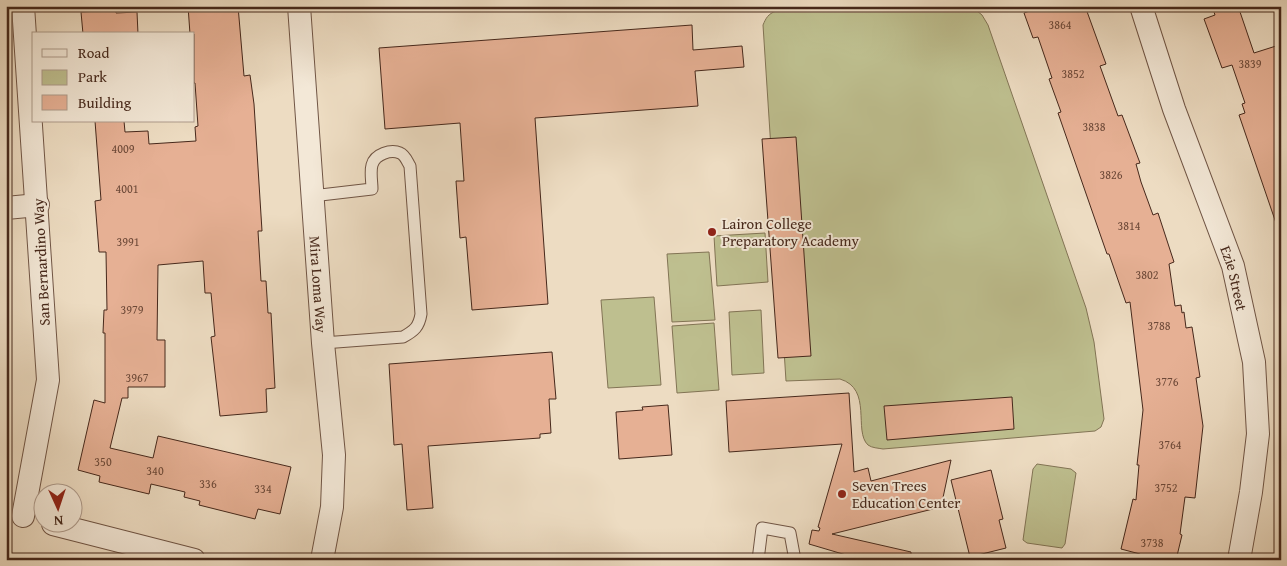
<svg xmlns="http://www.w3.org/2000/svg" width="1287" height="566" viewBox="0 0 1287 566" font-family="'Gentium Book Plus',serif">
<rect width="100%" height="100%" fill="#eddcc2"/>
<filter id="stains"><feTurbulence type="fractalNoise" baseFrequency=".004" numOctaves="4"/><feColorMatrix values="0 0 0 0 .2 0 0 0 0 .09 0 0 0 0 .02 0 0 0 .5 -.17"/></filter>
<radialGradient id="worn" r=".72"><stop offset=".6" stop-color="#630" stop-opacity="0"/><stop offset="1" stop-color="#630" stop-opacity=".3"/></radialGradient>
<g fill="#bebf8f" stroke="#827455">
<path d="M874,6h97l11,9 6,10 98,283 8,34 10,77 -3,8 -6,4 -212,18c-5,-1 -11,-1 -15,-4 -15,-14 5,-56 -28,-66l-54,2 -23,-356c3,-7 5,-11 13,-14z"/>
<path d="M765,233l3,49 -51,4 -3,-50z"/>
<path d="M709,252l6,68 -43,2 -5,-68z"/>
<path d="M654,297l7,88 -53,3 -7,-88z"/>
<path d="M761,310l3,63 -32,2 -3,-63z"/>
<path d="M714,323l5,67 -42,3 -5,-67z"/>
<path d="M1037,464l34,5 5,4 -11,71 -3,4 -35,-5 -4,-3 10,-71z"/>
</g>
<g fill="#e6b094" stroke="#46281b">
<path d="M188,6h50l6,70 6,-1 4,29 8,127h-4l3,50h5l2,32h3l4,75 -9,1 1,23 -47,4 -9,-79 4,-1 -4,-43h-6l-2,-32 -45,4 -1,75h8v47h-37v11h-6l-12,50 43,10 5,-22 133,31 -11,47 -22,-5 -3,10 -56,-14 1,-4 -16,-4 1,-5 -34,-8 -2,10 -50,-12 1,-6 -22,-6 16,-70 11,3v-70h-2l1,-23h3l-1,-58h-7l-4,-51 6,-1 -6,-79h29l1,11 23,-1 1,13 47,-3 -1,-14 3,-1 -3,-43h-1v-49h-4z"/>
<path d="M1044,6h41l21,58 -6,2 18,50 4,-1 18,48 -4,1 5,18 12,33 5,-2 16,49 -5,2 6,42 6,-1 1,8 2,-1 2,16 6,-1 8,50 -4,1 7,48 -8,72 -10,-1 -5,37 2,1 -6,25h-38l2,-6 -19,-5 12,-50 3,1 3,-35h-2l6,-55 -13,-108 -4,1 -17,-49h-2l-49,-141 3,-1 -12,-33 3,-1 -14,-41 -5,1 -9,-25z"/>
<path d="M1212,6h26l16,47 22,-7 5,15v164l-4,1 -38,-111 6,-2 -3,-9 3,-1 -13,-38 -10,3 -18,-49 11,-4z"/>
<path d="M116,10v3l21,-1 1,22h-55l-2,-22z"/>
<path d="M692,25l1,25 49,-4 2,21 -49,4 3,35 -163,12 13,186 -76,6 -6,-73 -6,1 -4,-57h8l-4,-58 -75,6 -6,-81z"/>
<path d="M796,137l15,219 -33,2 -16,-219z"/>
<path d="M552,352l4,47h-7l2,34 -11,1v4l-112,8 5,62 -26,2 -5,-66 -8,1 -5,-81z"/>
<path d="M849,393l5,79 14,-4 3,13 80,-21 -10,47 -109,27 79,18v8h-48l-54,-16 3,-14 7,1 1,-3 -2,-1 24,-83 -113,8 -3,-51z"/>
<path d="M1012,397l2,32 -127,11 -3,-34z"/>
<path d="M668,405l4,50 -53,4 -3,-47 27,-2 -1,-3z"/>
<path d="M991,470l12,49 -4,1 7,28 -36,9 -19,-77z"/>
</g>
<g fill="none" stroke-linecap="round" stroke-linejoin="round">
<defs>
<g id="lane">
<path d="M312,196l60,-7c0,-7 -2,-17 0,-24 3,-11 19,-16 28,-12 5,2 7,8 10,13l11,148c-2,13 -7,17 -18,23l-80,6"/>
<path d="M758,560l4,-32 28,5 5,27"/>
</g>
<g id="street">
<path id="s1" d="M299,6l24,337 11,112 -2,52 -10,53"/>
<path id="s2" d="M1141,6l33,103 59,157 21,96 4,72 -7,58 -12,68"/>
<path d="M6,208l32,-3"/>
<path d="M23,516l25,-136 -25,-374"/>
<path d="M53,524l141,36"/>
</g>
</defs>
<use href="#lane" stroke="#705545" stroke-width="13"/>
<use href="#street" stroke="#705545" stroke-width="24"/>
<use href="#lane" stroke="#f3e8d7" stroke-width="11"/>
<use href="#street" stroke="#f3e8d7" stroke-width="22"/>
</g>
<g fill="#8f2418" stroke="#f3e8d7" stroke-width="2">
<circle cx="712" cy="232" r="5"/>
<circle cx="842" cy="494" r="5"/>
</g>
<g text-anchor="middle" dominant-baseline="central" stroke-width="4" stroke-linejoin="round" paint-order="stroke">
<g font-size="12" fill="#6e4a39">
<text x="1060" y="24">3864</text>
<text x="1250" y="63">3839</text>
<text x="1073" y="73">3852</text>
<text x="1094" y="126">3838</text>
<text x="123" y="148">4009</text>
<text x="1111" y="174">3826</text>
<text x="127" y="188">4001</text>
<text x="1129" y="225">3814</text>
<text x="128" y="241">3991</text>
<text x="1147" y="274">3802</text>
<text x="132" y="309">3979</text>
<text x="1159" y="325">3788</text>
<text x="137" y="377">3967</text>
<text x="1167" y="381">3776</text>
<text x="1170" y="444">3764</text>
<text x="103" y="461">350</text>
<text x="155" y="470">340</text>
<text x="208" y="483">336</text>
<text x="1166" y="487">3752</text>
<text x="263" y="488">334</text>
<text x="1152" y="542">3738</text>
</g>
<g font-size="15" fill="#46281b" stroke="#f3e8d7" text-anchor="start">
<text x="722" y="223">Lairon College<tspan x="722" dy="17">Preparatory Academy</tspan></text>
<text x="852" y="485">Seven Trees<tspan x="852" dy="17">Education Center</tspan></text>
</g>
<g font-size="15" fill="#46281b" stroke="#f3e8d7">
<text transform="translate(41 262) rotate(-93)">San Bernardino Way</text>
<text stroke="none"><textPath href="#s2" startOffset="288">Ezie Street</textPath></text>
<text stroke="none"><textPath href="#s1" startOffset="279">Mira Loma Way</textPath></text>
</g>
</g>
<rect width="1287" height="566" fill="none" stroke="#eddcc2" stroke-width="25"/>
<rect x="8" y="8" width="1272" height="551" fill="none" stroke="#46281b" stroke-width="2.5"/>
<rect x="12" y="12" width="1262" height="541" fill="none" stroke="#46281b"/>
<rect x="32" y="32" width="162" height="90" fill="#f3e8d7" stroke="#ae9b8c"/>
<rect x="42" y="49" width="25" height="8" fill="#f3e8d7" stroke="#ae9b8c"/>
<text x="78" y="58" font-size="15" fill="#46281b">Road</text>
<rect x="42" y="70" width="25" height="15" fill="#bebf8f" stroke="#ae9b8c"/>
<text x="78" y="82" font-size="15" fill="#46281b">Park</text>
<rect x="42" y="95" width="25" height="15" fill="#e6b094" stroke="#ae9b8c"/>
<text x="78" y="108" font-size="15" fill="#46281b">Building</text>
<g transform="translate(58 508) rotate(177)"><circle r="24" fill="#f3e8d7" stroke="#ae9b8c"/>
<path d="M0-4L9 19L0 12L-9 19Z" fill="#8f2418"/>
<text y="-8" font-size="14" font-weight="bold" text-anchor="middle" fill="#46281b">N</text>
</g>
<rect width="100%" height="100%" filter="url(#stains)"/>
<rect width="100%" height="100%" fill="url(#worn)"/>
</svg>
